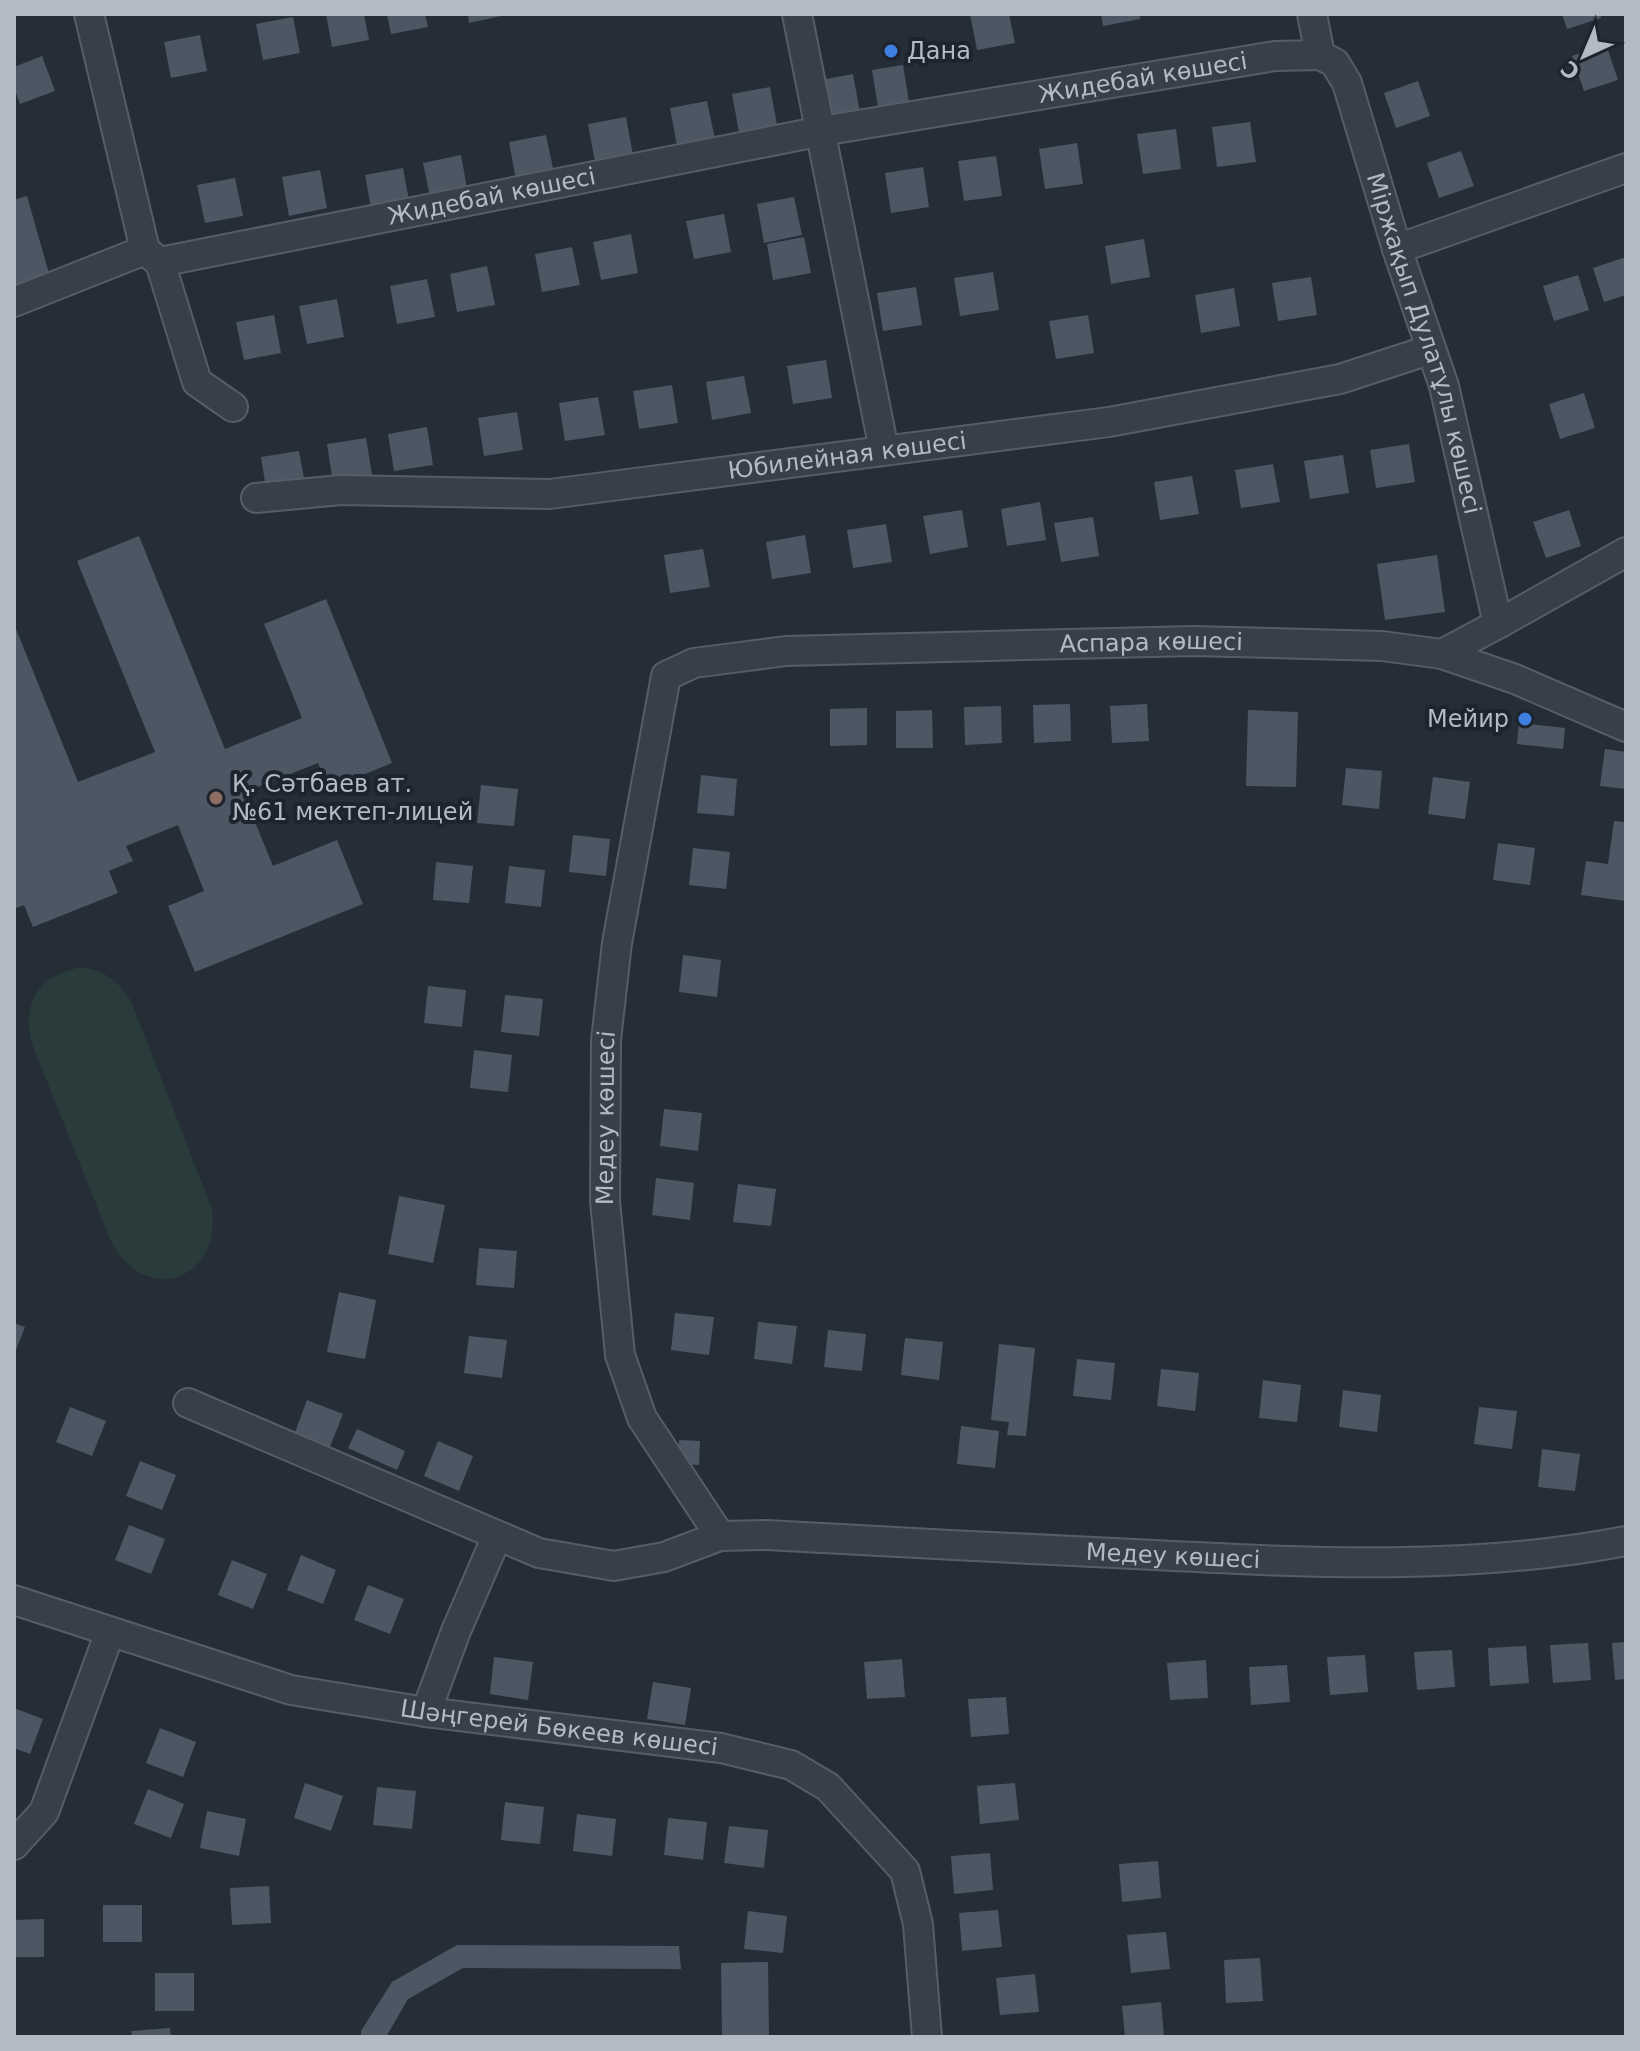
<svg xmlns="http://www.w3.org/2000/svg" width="1640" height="2051" viewBox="0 0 1640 2051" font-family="'DejaVu Sans',sans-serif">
<rect width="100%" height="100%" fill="#252d37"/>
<path fill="#293b3a" d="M82,967c26,6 34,12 49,34l81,208c9,71 -64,97 -100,35l-81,-203c-8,-42 8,-66 51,-74z"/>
<g fill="#4d5763">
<path d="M326,14h38l5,26 -37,7z"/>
<path d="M387,14h38l3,13 -37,7z"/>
<path d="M468,14h38v1l-37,8z"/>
<path d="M970,14h39l6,29 -38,7z"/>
<path d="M1101,14h39v5l-37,7z"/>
<path d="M1562,14h38l1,4 -34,11z"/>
<path d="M293,17l7,36 -37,7 -7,-36z"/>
<path d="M200,35l7,36 -36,7 -7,-36z"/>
<path d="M1606,44l12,36 -34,11 -12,-35z"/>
<path d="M42,56l13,35 -35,13 -6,-17v-20z"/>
<path d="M903,65l6,37 -31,5 -6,-37z"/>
<path d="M853,74l7,39 -38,7 -7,-39z"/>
<path d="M1418,81l12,35 -34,12 -12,-35z"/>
<path d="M770,87l7,38 -38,7 -7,-38z"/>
<path d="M707,101l8,38 -38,7 -7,-38z"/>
<path d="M626,117l7,38 -38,7 -7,-38z"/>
<path d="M1250,122l6,40 -39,5 -5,-40z"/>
<path d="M1176,129l5,40 -38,5 -6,-40z"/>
<path d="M546,135l8,38 -38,7 -7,-38z"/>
<path d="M1077,143l6,41 -38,5 -6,-40z"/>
<path d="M1461,151l13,35 -35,12 -12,-35z"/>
<path d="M461,155l7,39 -37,7 -8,-38z"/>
<path d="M996,156l6,40 -38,5 -6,-40z"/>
<path d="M923,167l6,40 -38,6 -6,-40z"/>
<path d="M403,168l7,38 -38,7 -7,-38z"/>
<path d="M320,170l7,38 -38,8 -7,-39z"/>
<path d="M235,178l8,38 -38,7 -8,-38z"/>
<path d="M27,196l23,81 -36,10v-87z"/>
<path d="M794,197l8,38 -38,8 -7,-39z"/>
<path d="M724,214l7,38 -37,7 -8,-38z"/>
<path d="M631,234l7,39 -37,7 -8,-38z"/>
<path d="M804,237l7,36 -38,7 -6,-36z"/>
<path d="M1144,239l6,38 -39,7 -6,-38z"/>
<path d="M572,247l8,38 -38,7 -7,-38z"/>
<path d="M1626,257v38l-22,7 -11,-34z"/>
<path d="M487,266l8,39 -38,7 -7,-38z"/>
<path d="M993,272l6,38 -39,6 -6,-38z"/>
<path d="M1578,275l11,35 -35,11 -11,-35z"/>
<path d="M1311,277l6,38 -39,6 -6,-38z"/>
<path d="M427,279l8,38 -38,7 -7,-38z"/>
<path d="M916,287l6,38 -39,6 -6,-38z"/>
<path d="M1234,288l6,38 -39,7 -6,-38z"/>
<path d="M337,299l7,38 -37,7 -8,-38z"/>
<path d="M274,315l7,38 -37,7 -8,-38z"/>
<path d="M1088,315l6,38 -38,6 -7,-38z"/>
<path d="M826,360l6,38 -39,6 -6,-38z"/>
<path d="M744,376l7,37 -39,7 -6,-38z"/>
<path d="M672,385l6,38 -39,6 -6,-38z"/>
<path d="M1584,393l11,35 -35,11 -11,-35z"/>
<path d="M598,397l7,38 -40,6 -6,-38z"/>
<path d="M517,412l6,38 -39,6 -6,-38z"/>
<path d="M427,427l6,38 -39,6 -6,-37z"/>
<path d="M366,438l6,37 -39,7 -6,-38z"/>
<path d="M1409,444l6,38 -39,6 -6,-38z"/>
<path d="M299,451l7,38 -39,6 -6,-38z"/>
<path d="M1343,455l6,38 -39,6 -6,-38z"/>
<path d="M1273,464l7,38 -39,6 -6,-38z"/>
<path d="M1192,476l7,38 -39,6 -6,-38z"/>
<path d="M1040,502l6,38 -39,6 -6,-37z"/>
<path d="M962,510l6,37 -38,7 -7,-38z"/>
<path d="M1569,510l12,36 -35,12 -13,-36z"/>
<path d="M1093,517l6,39 -38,6 -7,-39z"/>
<path d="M886,524l6,38 -39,6 -6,-38z"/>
<path d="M805,535l6,38 -39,6 -6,-37z"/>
<path d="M139,536l86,213 77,-31 -38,-94 62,-25 66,164 -64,26 -10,-26 -75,30 30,73 64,-26 26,64 -168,68 -27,-66 36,-15 -26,-66 -52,21 7,15 -24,10 9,22 -85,34 -9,-22 -10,4v-285l64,158 77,-30 -78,-191z"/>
<path d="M703,549l7,38 -40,6 -6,-38z"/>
<path d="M1437,555l8,57 -60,8 -8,-56z"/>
<path d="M1070,704l1,37 -37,2 -1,-38z"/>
<path d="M1147,704l2,37 -37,2 -2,-37z"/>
<path d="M1001,706l1,37 -37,2 -1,-38z"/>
<path d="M867,708v37l-37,1v-37z"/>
<path d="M932,710l1,38h-37v-37z"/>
<path d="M1248,710l50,2 -2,75 -50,-1z"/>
<path d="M1519,723l46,5 -2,21 -46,-5z"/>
<path d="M1605,749l21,3v37l-26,-3z"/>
<path d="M1346,768l36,3 -3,38 -37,-4z"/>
<path d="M701,775l36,4 -3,37 -37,-3z"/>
<path d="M1433,777l37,5 -5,37 -37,-5z"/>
<path d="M481,785l37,4 -4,37 -37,-3z"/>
<path d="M1614,821l12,1v79l-45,-6 5,-34 22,3z"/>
<path d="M573,835l37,4 -4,37 -37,-4z"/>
<path d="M1498,843l37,5 -5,37 -37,-5z"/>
<path d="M693,848l37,4 -4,37 -37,-4z"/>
<path d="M436,862l37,4 -4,37 -36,-3z"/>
<path d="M509,866l36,4 -4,37 -36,-4z"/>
<path d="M683,955l38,5 -4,37 -38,-5z"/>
<path d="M428,986l38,4 -4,37 -38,-4z"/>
<path d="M505,995l38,4 -4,37 -38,-4z"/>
<path d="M474,1050l38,5 -4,37 -38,-4z"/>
<path d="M664,1109l38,4 -4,38 -38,-5z"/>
<path d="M656,1178l38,5 -4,37 -38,-5z"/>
<path d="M738,1184l38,5 -5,37 -38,-4z"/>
<path d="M399,1196l46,9 -12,58 -45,-9z"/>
<path d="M479,1248l38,3 -3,37 -38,-3z"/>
<path d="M339,1292l37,8 -11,59 -38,-7z"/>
<path d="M675,1313l39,4 -5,38 -38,-5z"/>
<path d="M758,1322l39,4 -5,38 -38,-5z"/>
<path d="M14,1323l11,4 -11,28z"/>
<path d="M828,1330l38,4 -4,37 -38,-4z"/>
<path d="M469,1336l38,4 -5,38 -38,-5z"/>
<path d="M905,1338l38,4 -4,38 -38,-5z"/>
<path d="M999,1344l36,4 -9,88 -19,-1 2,-13 -18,-2z"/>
<path d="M1077,1359l38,4 -4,37 -38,-4z"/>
<path d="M1161,1369l38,4 -4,38 -38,-5z"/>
<path d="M1263,1380l38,5 -4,37 -38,-4z"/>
<path d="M1343,1390l38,5 -4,37 -38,-5z"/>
<path d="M307,1400l36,14 -14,35 -35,-14z"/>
<path d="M70,1407l36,14 -14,35 -36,-14z"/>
<path d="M1479,1407l38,4 -5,38 -38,-5z"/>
<path d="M961,1426l38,5 -4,37 -38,-4z"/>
<path d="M357,1429l48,22 -8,19 -49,-22z"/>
<path d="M679,1440l21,1 -1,24 -21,-1z"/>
<path d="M438,1441l35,15 -14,35 -35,-15z"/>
<path d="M1542,1449l38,5 -5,37 -37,-4z"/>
<path d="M140,1461l36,14 -14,35 -36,-14z"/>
<path d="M129,1525l36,14 -14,35 -36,-14z"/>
<path d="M301,1555l35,15 -13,34 -36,-14z"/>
<path d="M232,1560l35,14 -14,35 -35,-14z"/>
<path d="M368,1585l36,14 -14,35 -36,-14z"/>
<path d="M1626,1642v37l-11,1 -3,-37z"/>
<path d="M1588,1643l3,37 -38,3 -3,-38z"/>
<path d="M1526,1646l3,37 -39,3 -2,-38z"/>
<path d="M1452,1650l3,37 -38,3 -3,-38z"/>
<path d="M1365,1655l3,37 -38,3 -3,-38z"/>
<path d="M494,1657l39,5 -5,38 -38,-6z"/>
<path d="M902,1659l3,38 -38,2 -3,-37z"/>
<path d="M1206,1660l2,38 -38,2 -3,-37z"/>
<path d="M1287,1665l3,37 -39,3 -2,-38z"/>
<path d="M653,1682l38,6 -6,37 -38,-6z"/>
<path d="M1006,1697l3,37 -38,3 -3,-38z"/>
<path d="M14,1708l29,11 -13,35 -16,-6z"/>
<path d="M160,1728l36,14 -13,35 -37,-14z"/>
<path d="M305,1783l38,13 -12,35 -37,-13z"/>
<path d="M1015,1783l4,37 -39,4 -3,-38z"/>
<path d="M377,1787l39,4 -4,38 -39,-4z"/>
<path d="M148,1789l36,15 -13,34 -37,-14z"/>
<path d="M505,1802l39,5 -4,37 -39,-4z"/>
<path d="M207,1811l39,8 -7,37 -39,-8z"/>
<path d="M577,1814l39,5 -4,37 -39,-5z"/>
<path d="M668,1818l39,4 -4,38 -39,-5z"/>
<path d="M729,1826l39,4 -4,38 -40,-5z"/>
<path d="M990,1853l3,37 -39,4 -3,-38z"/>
<path d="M1158,1861l3,37 -39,4 -3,-38z"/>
<path d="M269,1886l2,37 -39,2 -2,-37z"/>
<rect x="103" y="1905" width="39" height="37"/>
<path d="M998,1910l4,37 -40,4 -3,-38z"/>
<path d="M748,1911l39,5 -4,37 -39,-4z"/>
<path d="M44,1919v38h-30v-37z"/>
<path d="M1166,1932l4,37 -39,4 -4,-38z"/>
<path d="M457,1945l222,1 2,23 -218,-1 -55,31 -22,38h-25v-6l31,-49z"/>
<path d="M1260,1958l3,43 -37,2 -2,-43z"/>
<path d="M768,1962l1,75h-47l-1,-74z"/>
<rect x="155" y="1973" width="39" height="38"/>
<path d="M1035,1974l4,38 -39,3 -4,-37z"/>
<path d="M1161,2002l3,35h-39l-3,-31z"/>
<path d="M170,2028l1,9h-39l-1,-6z"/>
</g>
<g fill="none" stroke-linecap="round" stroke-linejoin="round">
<defs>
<g id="minor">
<path d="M89,14l56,236"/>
<path d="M797,14l87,436"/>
<path id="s1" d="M1312,14l8,41 15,8 12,20 50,166 47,137 54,238 -56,30"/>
<path d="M1397,249l229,-81"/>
<path id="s2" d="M160,262l662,-131 453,-75 45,-1"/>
<path d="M160,262l37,120 36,25"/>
<path d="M14,302l131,-52 14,12"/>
<path id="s3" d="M256,498l85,-8 209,4 559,-72 231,-43 89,-29"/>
<path d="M1498,624l128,-72"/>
<path id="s4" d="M188,1403l351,150 75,13 50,-9 56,-21 46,-1c129,7 259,14 388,20 158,8 316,16 472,-14"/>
<path id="s5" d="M720,1536l-78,-118 -22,-63 -15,-154 1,-161 11,-97 49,-267 28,-13 92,-12 408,-10 188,5 60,8 73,25 111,48"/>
<path id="s6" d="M14,1600l277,90 135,22 295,36 70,17 37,22 77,84 13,53 9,113"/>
<path d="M426,1712l30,-81 41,-95"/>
<path d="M14,1845l30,-33 66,-180"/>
</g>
</defs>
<use href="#minor" stroke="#565d66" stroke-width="32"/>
<use href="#minor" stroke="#383f48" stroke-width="28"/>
</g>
<g fill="#3f7fe0" stroke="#1d242d" stroke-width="3">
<circle cx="891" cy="51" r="8"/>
<circle cx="1525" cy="719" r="8"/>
</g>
<circle fill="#8d6e63" stroke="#1d242d" stroke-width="3" cx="216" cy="798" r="8"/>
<g text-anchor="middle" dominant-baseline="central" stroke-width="8" stroke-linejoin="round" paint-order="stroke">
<g font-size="24" fill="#b3bac4" stroke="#1d242d" text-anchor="start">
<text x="907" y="51">Дана</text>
<text x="1509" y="719" text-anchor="end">Мейир</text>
<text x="232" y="784">Қ. Сәтбаев ат.<tspan x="232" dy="28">№61 мектеп-лицей</tspan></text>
</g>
<g font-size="24" fill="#b3bac4" stroke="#1d242d">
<text stroke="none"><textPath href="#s2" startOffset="1000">Жидебай көшесі</textPath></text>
<text stroke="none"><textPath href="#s2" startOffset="338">Жидебай көшесі</textPath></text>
<text stroke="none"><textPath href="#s1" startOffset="354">Міржақып Дулатұлы көшесі</textPath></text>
<text stroke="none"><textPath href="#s3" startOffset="594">Юбилейная көшесі</textPath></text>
<text stroke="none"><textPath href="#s5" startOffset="1382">Аспара көшесі</textPath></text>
<text stroke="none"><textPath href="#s5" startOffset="446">Медеу көшесі</textPath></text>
<text stroke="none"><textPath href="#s4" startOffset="1022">Медеу көшесі</textPath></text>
<text stroke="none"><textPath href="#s6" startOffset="562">Шәңгерей Бөкеев көшесі</textPath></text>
</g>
</g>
<rect width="1640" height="2051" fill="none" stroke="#b3bac4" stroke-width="32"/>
<g transform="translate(1584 56) rotate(224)" stroke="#1d242d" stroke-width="6" paint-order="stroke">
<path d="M0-6L14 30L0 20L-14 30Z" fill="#b3bac4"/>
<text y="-12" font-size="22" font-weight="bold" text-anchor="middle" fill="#b3bac4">С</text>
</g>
</svg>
